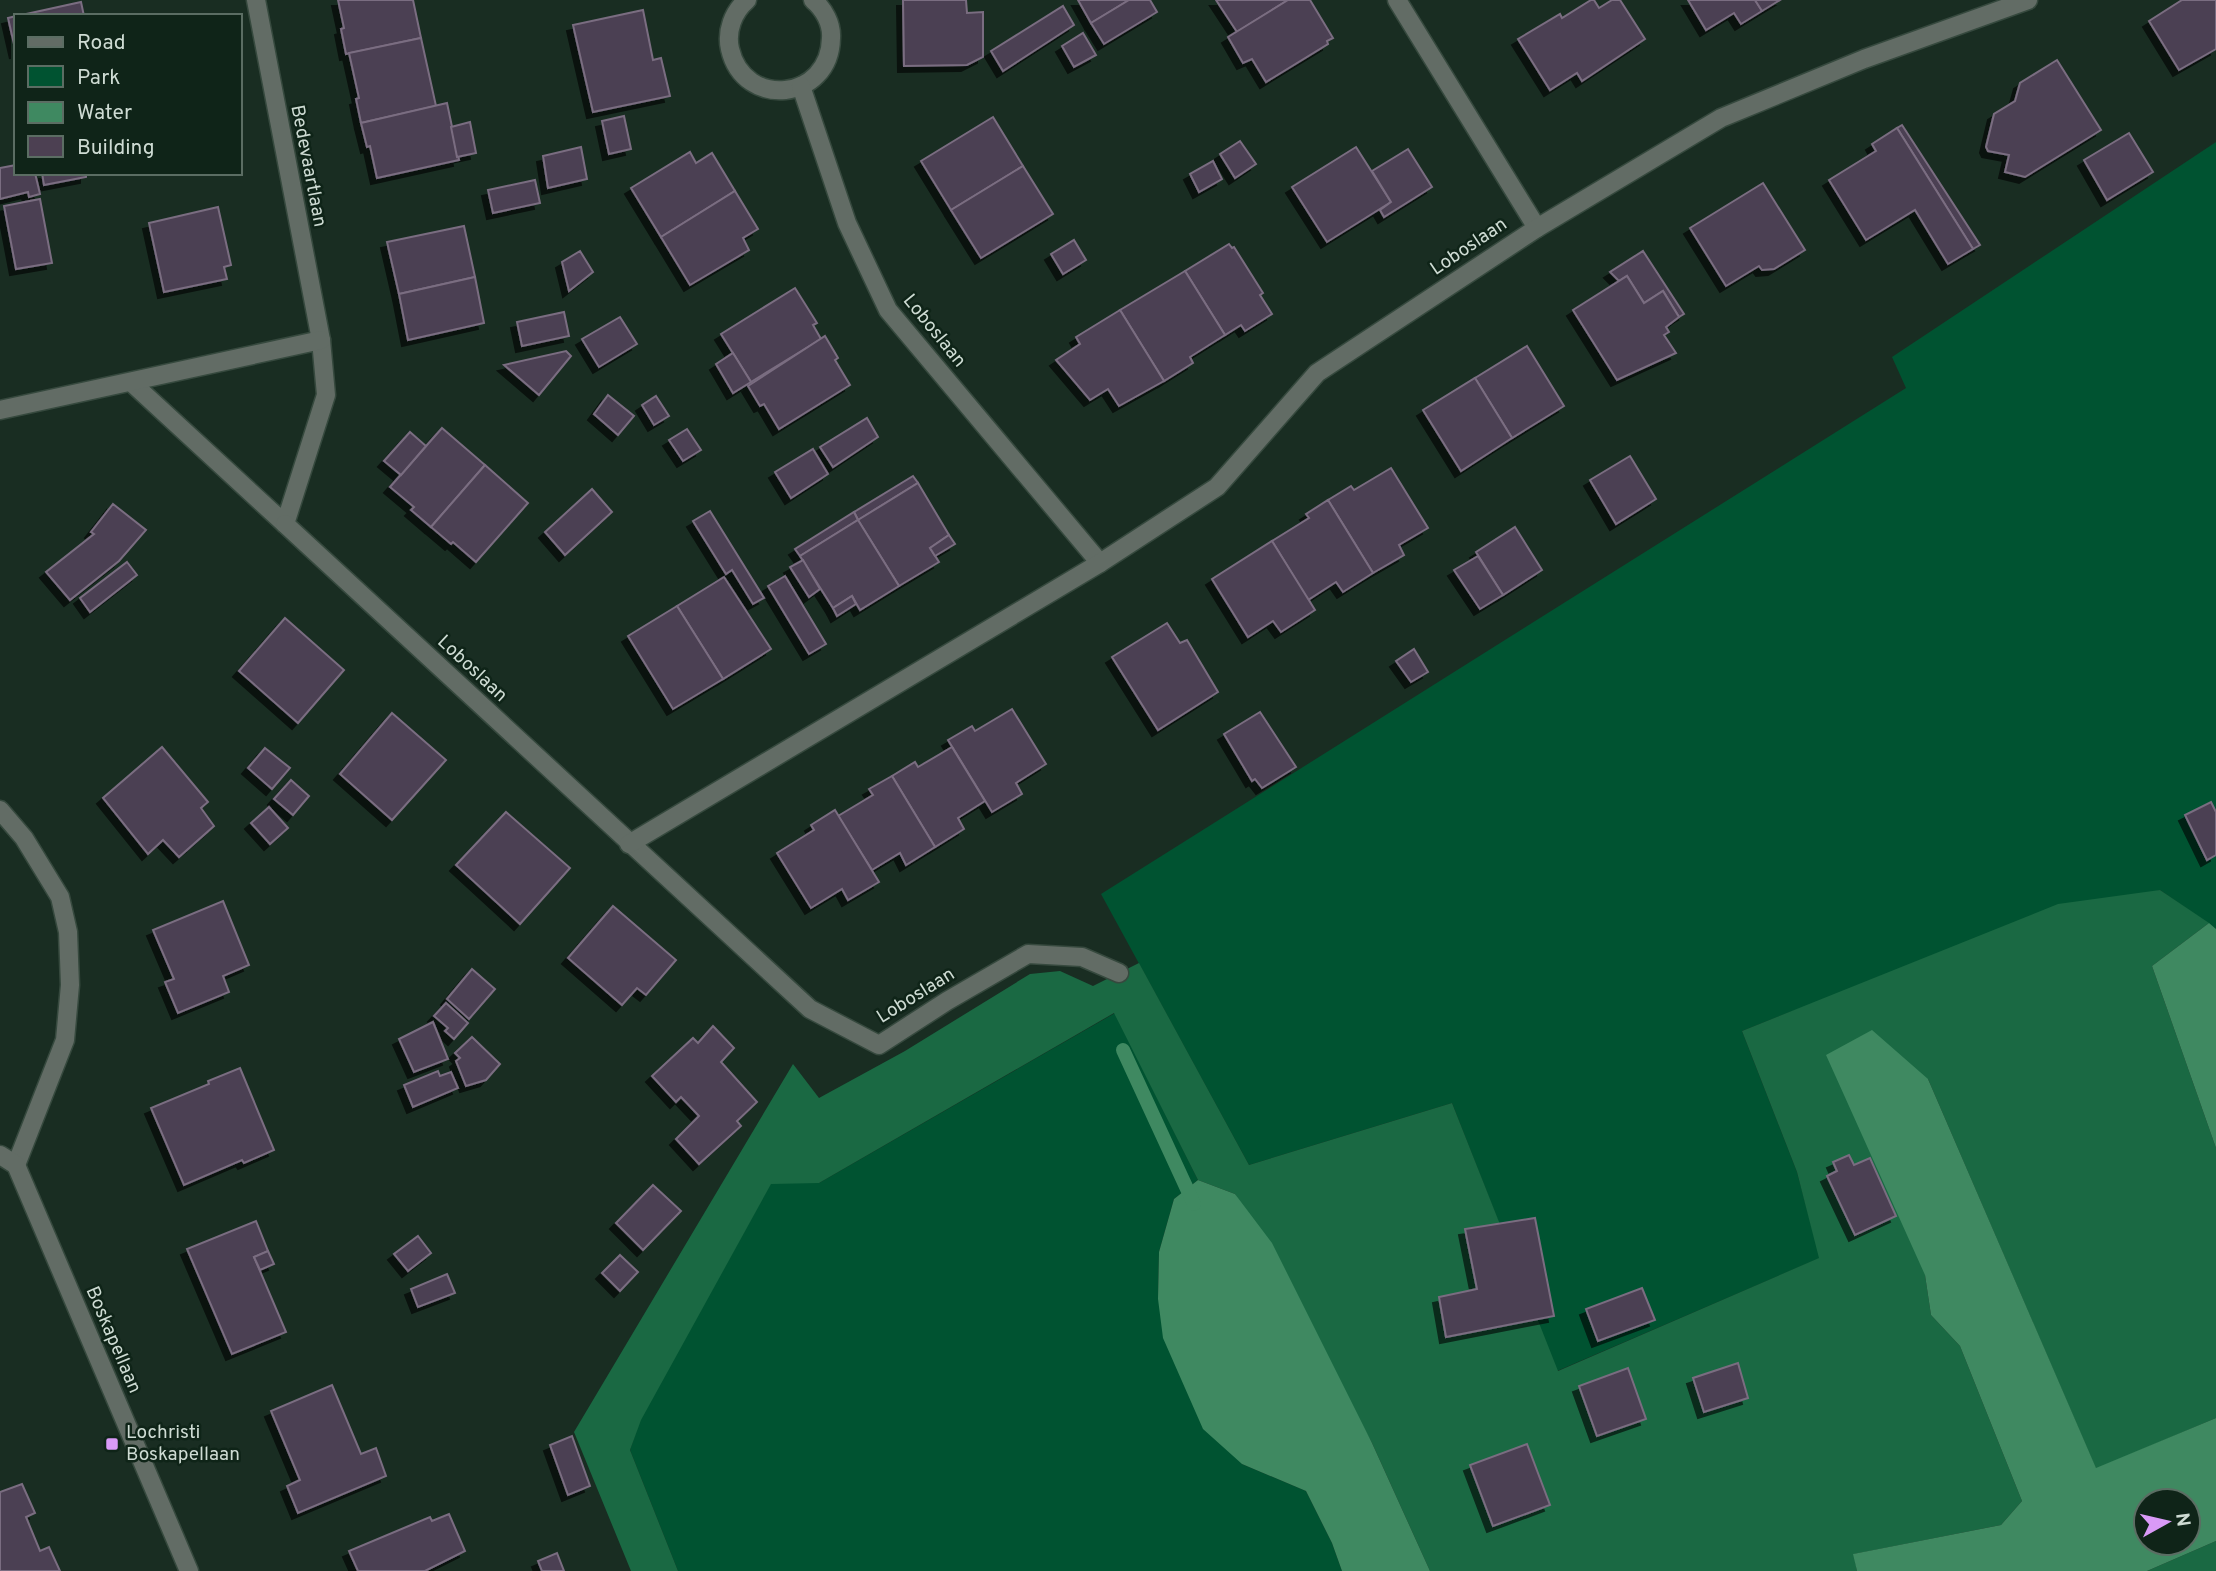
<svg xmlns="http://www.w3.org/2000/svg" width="2216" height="1571" viewBox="0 0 2216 1571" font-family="Overpass,sans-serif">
<defs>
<filter id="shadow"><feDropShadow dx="-6" dy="6" stdDeviation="0" flood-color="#0009"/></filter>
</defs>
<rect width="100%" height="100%" fill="#192d22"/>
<g fill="#005331">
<path d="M2216,142v787l-56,-39 -370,122 -48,19 55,141 23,86 -263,113 -105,-268 -203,62 -148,-271 805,-506 -14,-31z"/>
<path d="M1115,1013l83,167 -24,19 -15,53 -1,47 84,165 64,27 26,52 10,28h-664l-48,-121 10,-30 131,-237h48z"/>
</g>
<g fill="#1a6943">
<path d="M2160,890l49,33 -57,43 64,182v270l-120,51 -168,-390 -3,196 6,40 29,31 62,155 -21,24 -147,29 3,17h-427l-58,-128 -137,-249 -37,-14 -84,-167 -295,170 -48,1 -130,236 -11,30 48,121h-47l-57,-139 219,-368 26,34 86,-47 125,-77 30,-3 33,15 46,-23 110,202 203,-62 106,268 261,-113 -22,-86 -55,-141 316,-127z"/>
<path d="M2216,1541v30h-69z"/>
</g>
<g fill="#3f8961" fill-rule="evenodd">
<path d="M2209,923l7,6v219l-64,-182z"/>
<path d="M1872,1030l56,49 168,389 120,-50v123l-69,30h-290l-4,-17 148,-29 21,-24 -62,-155 -29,-31 -6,-40 -99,-220zM2188,1501v42h-42v-42z"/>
<path d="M1198,1180l37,14 37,49 100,200 58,128h-88l-10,-28 -26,-52 -64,-27 -39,-35 -40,-91 -5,-39 1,-47 15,-53z"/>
</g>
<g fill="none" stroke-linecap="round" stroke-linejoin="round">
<path stroke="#3f8961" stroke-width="14" d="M1123,1050l71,154"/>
</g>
<g fill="#4c4052" stroke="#7a6d81" stroke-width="2" filter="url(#shadow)">
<path d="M338,0h75l8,38 -75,16 -5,-25 3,-1z"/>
<path d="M903,0h63l1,13 16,-1v45l-16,8 -63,1z"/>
<path d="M1078,0h51l-38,23z"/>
<path d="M1129,0h21l7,12 -53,32 -13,-21z"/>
<path d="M1216,0h72l-51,32z"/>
<path d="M1288,0h22l23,38 -6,3 1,3 -62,38 -14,-23 -9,4 -15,-26z"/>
<path d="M1591,0h3l5,8 13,-8h8l25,39 -63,42 -5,-8 -27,17 -32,-51 42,-25 2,4z"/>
<path d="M1688,0h67l7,11 -21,13 -7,-11 -28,17z"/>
<path d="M1755,0h25l-18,11z"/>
<path d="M2182,0h34v49l-37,21 -30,-49z"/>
<path d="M81,2l3,14h-67z"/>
<path d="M1063,6l11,19 -71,46 -12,-20z"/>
<path d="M643,10l10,50 8,-2 9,38 -77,16 -20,-87z"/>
<path d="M16,16v37l-8,-35z"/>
<path d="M1083,33l13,22 -22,12 -12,-21z"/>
<path d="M421,38l15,68 -75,17 -5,-24 3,-1 -10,-45z"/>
<path d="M2057,60l44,70 -76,47 -20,-5 4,-17 -21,-4 -2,-4 8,-33 21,-13 5,-18z"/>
<path d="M447,103l12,57 -82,18 -7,-32 -3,1 -6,-24z"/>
<path d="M624,116l7,33 -22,5 -7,-33z"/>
<path d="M993,117l30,49 -72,44 -30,-49z"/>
<path d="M470,122l6,31 -19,4 -6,-30z"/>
<path d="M1902,125l78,120 -7,4 -76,-121z"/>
<path d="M1897,128l76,121 -25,15 -33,-54 -49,30 -37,-60 47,-29 -4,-7z"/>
<path d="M2129,133l24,39 -46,28 -23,-40z"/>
<path d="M1240,141l16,23 -21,14 -15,-24z"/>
<path d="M581,147l6,32 -39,9 -5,-32z"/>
<path d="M1356,147l35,55 -64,40 -35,-55z"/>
<path d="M1408,149l24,38 -48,30 -4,-7 11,-8 -19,-31z"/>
<path d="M690,152l6,11 16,-10 23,38 -74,46 -30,-49z"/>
<path d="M1213,161l9,18 -23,13 -9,-18z"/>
<path d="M16,165v8h19l5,21 -11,3 -1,-5 -28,7v-31z"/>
<path d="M1023,166l30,48 -72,44 -30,-48z"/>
<path d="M42,173h44v4l-42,8z"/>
<path d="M535,180l5,23 -47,10 -5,-23z"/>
<path d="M1763,183l42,67 -31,19 -12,1 -3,-4 -33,20 -36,-58z"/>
<path d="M735,191l23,38 -15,9 6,12 -59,35 -29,-48z"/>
<path d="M40,199l12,64 -36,6 -12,-63z"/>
<path d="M218,207l13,58 -7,2 3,12 -63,13 -15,-69z"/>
<path d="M464,226l11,51 -76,17 -12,-52z"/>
<path d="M1074,240l12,20 -23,14 -12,-20z"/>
<path d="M1229,244l3,4 2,-1 29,46 -3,2 12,19 -27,17 -4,-6 -16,10 -40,-64z"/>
<path d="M580,251l13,21 -24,19 -7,-29z"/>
<path d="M1643,251l41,63 -5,3 -16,-26 -19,12 -17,-27 -8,5 -9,-9z"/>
<path d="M1185,271l40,64 -35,22 3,6 -29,18 -44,-71z"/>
<path d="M1627,276l17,27 19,-12 16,26 -13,10 3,5 -5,3 12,18 -59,27 -44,-70z"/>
<path d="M475,277l9,46 -76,17 -9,-46z"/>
<path d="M795,288l22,35 -4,2 8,14 -70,43 -30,-48z"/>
<path d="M1120,310l44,71 -45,25 -11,-17 -18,11 -34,-40 24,-16 -4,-7z"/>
<path d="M564,312l5,24 -47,10 -5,-24z"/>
<path d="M620,317l17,27 -38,23 -17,-28z"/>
<path d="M825,336l13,22 -3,2 15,25 -71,44 -15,-25 -4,2 -12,-20z"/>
<path d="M1527,346l37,60 -52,32 -37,-60z"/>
<path d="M566,351l5,5 -32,39 -35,-30z"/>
<path d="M733,353l18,29 -18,11 -17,-29z"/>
<path d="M1475,378l37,60 -51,33 -38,-61z"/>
<path d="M608,395l26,21 -16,19 -24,-21z"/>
<path d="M656,396l13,20 -15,9 -12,-20z"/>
<path d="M867,418l11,19 -45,30 -13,-20z"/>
<path d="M442,428l43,37 -54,62 -20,-17 3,-3 -24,-20z"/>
<path d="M687,429l14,21 -18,11 -14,-21z"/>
<path d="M410,432l16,14 -25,29 -17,-14z"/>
<path d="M813,449l15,25 -37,24 -16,-26z"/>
<path d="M1630,456l26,43 -40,25 -26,-44z"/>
<path d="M485,465l43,38 -52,59 -23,-20 -2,2 -20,-17z"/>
<path d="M1391,468l37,60 -29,17 5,10 -31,18 -45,-73 23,-14 3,4z"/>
<path d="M913,476l5,7 -60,37 -4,-8z"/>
<path d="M918,483l31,52 -19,13 9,14 -40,24 -41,-66z"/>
<path d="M592,489l20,23 -47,43 -20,-23z"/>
<path d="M1328,500l45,73 -30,19 -7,-10 -28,18 -36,-59 37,-23 -3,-4z"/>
<path d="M113,504l33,26 -27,31 -49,39 -24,-28 48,-38 -3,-2z"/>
<path d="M710,511l54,87 -11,6 -21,-34 -6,4 -33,-53z"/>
<path d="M854,512l4,8 -58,36 -5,-7z"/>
<path d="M858,520l41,66 -39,24 -8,-14 -19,12 -33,-52z"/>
<path d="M1515,527l27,43 -39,25 -27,-43z"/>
<path d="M949,535l6,9 -20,12 -5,-8z"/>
<path d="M1272,541l43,69 -34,22 -8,-11 -25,16 -36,-58z"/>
<path d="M1478,556l25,39 -23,14 -26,-39z"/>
<path d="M803,560l17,29 -11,8 -19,-30z"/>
<path d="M127,562l10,13 -47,37 -10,-14z"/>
<path d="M785,576l41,68 -17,10 -41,-68z"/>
<path d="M724,577l47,72 -48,30 -46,-73z"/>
<path d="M852,596l4,8 -19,12 -4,-8z"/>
<path d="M677,606l46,73 -50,30 -45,-73z"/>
<path d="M285,618l59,52 -46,53 -59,-52z"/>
<path d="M1167,623l13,20 7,-3 31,52 -60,38 -46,-73z"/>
<path d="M1414,649l14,23 -17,10 -15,-21z"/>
<path d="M1012,709l34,55 -30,19 6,11 -30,18 -44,-72 24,-14 3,5z"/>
<path d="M1260,712l36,55 -34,21 -7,-9 -3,2 -28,-47z"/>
<path d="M392,713l54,47 -54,60 -52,-46z"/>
<path d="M162,747l46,55 -7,6 13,18 -35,31 -16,-17 -15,14 -45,-56z"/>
<path d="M952,747l33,54 -27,17 6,11 -29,18 -43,-71 23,-14 3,5z"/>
<path d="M265,748l25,20 -18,21 -24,-21z"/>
<path d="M892,776l43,71 -29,18 -6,-12 -28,17 -34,-54 35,-21 -4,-6z"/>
<path d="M291,780l18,16 -16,19 -19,-16z"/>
<path d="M2211,802l5,10v43l-9,5 -22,-45z"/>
<path d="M269,807l19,21 -18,16 -19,-21z"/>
<path d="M835,810l44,72 -31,18 -6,-11 -31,19 -34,-55 37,-23 -3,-5z"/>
<path d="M506,812l64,56 -50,56 -64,-59z"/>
<path d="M223,901l26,64 -26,11 6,16 -51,21 -13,-31 9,-3 -21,-49z"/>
<path d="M613,906l63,54 -30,35 -9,-7 -15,17 -54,-47z"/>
<path d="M472,969l23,20 -26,30 -22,-20z"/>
<path d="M446,1003l22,20 -14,16 -9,-8 3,-3 -14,-12z"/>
<path d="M433,1022l15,37 -34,13 -15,-33z"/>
<path d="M713,1026l21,22 -13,14 36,40 -20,19 4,5 -42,38 -23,-25 23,-23 -18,-19 -5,5 -24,-26 41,-38 5,5z"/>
<path d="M472,1037l28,27 -14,16 -20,6 -10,-25 4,-3 -5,-5z"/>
<path d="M240,1068l34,82 -30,13 -2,-3 -58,25 -33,-77 58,-24 -1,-3z"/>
<path d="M438,1071l2,5 11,-4 7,16 -45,19 -9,-22z"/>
<path d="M1849,1155l5,10 16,-7 26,58 -41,19 -28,-59 10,-5 -4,-9z"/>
<path d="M653,1185l28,26 -38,39 -27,-27z"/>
<path d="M1535,1218l19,98 -108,21 -7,-40 38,-8 -12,-60z"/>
<path d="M256,1221l12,30 -14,6 32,75 -54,22 -45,-105z"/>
<path d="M418,1236l13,17 -23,18 -14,-17z"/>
<path d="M268,1251l6,13 -14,6 -6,-13z"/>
<path d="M620,1255l18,17 -18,19 -18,-18z"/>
<path d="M447,1274l8,19 -37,14 -7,-18z"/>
<path d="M1642,1288l13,32 -57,21 -12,-32z"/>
<path d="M1738,1363l10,35 -44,14 -11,-34z"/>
<path d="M1628,1368l18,51 -49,17 -18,-50z"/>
<path d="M332,1385l29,69 15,-6 10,28 -88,37 -11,-27 13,-6 -29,-69z"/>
<path d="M572,1436l18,50 -22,9 -18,-50z"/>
<path d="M1527,1444l23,61 -57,21 -23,-61z"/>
<path d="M22,1484l13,29 -9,4 14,34 9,-4 11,24h-60v-79z"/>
<path d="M449,1514l16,37 -40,20h-67l-9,-20 81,-34 2,4z"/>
<path d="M557,1553l7,18h-22l-4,-10z"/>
</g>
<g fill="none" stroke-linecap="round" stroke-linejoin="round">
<defs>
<g id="minor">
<path d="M747,0c-14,12 -21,31 -17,49 14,61 100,52 101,-11 1,-14 -7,-29 -18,-38"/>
<path d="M1397,0l140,228"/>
<path d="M801,86l46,137 41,87 212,253"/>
<path d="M131,382l154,142 41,-129 -5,-55 -65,-340"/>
<path d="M0,410l321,-70"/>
<path d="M285,524l525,485 69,36 68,-44 81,-47 54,3 37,16"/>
<path d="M0,810l24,28 36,59 8,35 2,53 -5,55 -49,125"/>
<path d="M629,844l471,-281 117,-76 100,-114 220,-145 184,-110 143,-59 164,-59"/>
<path d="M0,1155l16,10 173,406"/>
</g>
</defs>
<use href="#minor" stroke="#36493e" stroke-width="21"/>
<use href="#minor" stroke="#626c65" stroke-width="18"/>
</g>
<rect fill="#d99af7" stroke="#0f2418" stroke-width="2.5" x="105" y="1437" width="14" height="14" rx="3.5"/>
<g text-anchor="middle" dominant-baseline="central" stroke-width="5" stroke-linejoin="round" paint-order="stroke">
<g font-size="19" fill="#cedbd3" stroke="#0f2418">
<text transform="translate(308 166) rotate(79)">Bedevaartlaan</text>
<text transform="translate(1469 247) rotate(-34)">Loboslaan</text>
<text transform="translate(934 331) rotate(51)">Loboslaan</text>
<text transform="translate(472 669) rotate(43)">Loboslaan</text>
<text transform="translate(916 996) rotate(-32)">Loboslaan</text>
<text transform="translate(113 1340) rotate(67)">Boskapellaan</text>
</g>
<g font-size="19" fill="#cedbd3" stroke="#0f2418" text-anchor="start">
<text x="126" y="1433">Lochristi<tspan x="126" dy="22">Boskapellaan</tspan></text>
</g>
</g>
<rect x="14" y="14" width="228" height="161" fill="#0f2418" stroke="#5b6d63" stroke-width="2"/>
<rect x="28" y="37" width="35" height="10" fill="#626c65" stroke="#5b6d63" stroke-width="2"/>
<text x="77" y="49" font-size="21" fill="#cedbd3">Road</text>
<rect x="28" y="66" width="35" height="21" fill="#005331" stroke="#5b6d63" stroke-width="2"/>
<text x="77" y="84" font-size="21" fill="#cedbd3">Park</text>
<rect x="28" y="102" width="35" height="21" fill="#3f8961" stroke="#5b6d63" stroke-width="2"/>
<text x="77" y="119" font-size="21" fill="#cedbd3">Water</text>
<rect x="28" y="136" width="35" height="21" fill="#4c4052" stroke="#5b6d63" stroke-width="2"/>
<text x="77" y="154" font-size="21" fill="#cedbd3">Building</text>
<g transform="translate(2167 1522) rotate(82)"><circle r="33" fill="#0f2418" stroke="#5b6d63" stroke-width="2"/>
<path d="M0-5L12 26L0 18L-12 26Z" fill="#d99af7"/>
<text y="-10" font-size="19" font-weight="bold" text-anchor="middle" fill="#cedbd3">N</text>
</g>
</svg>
